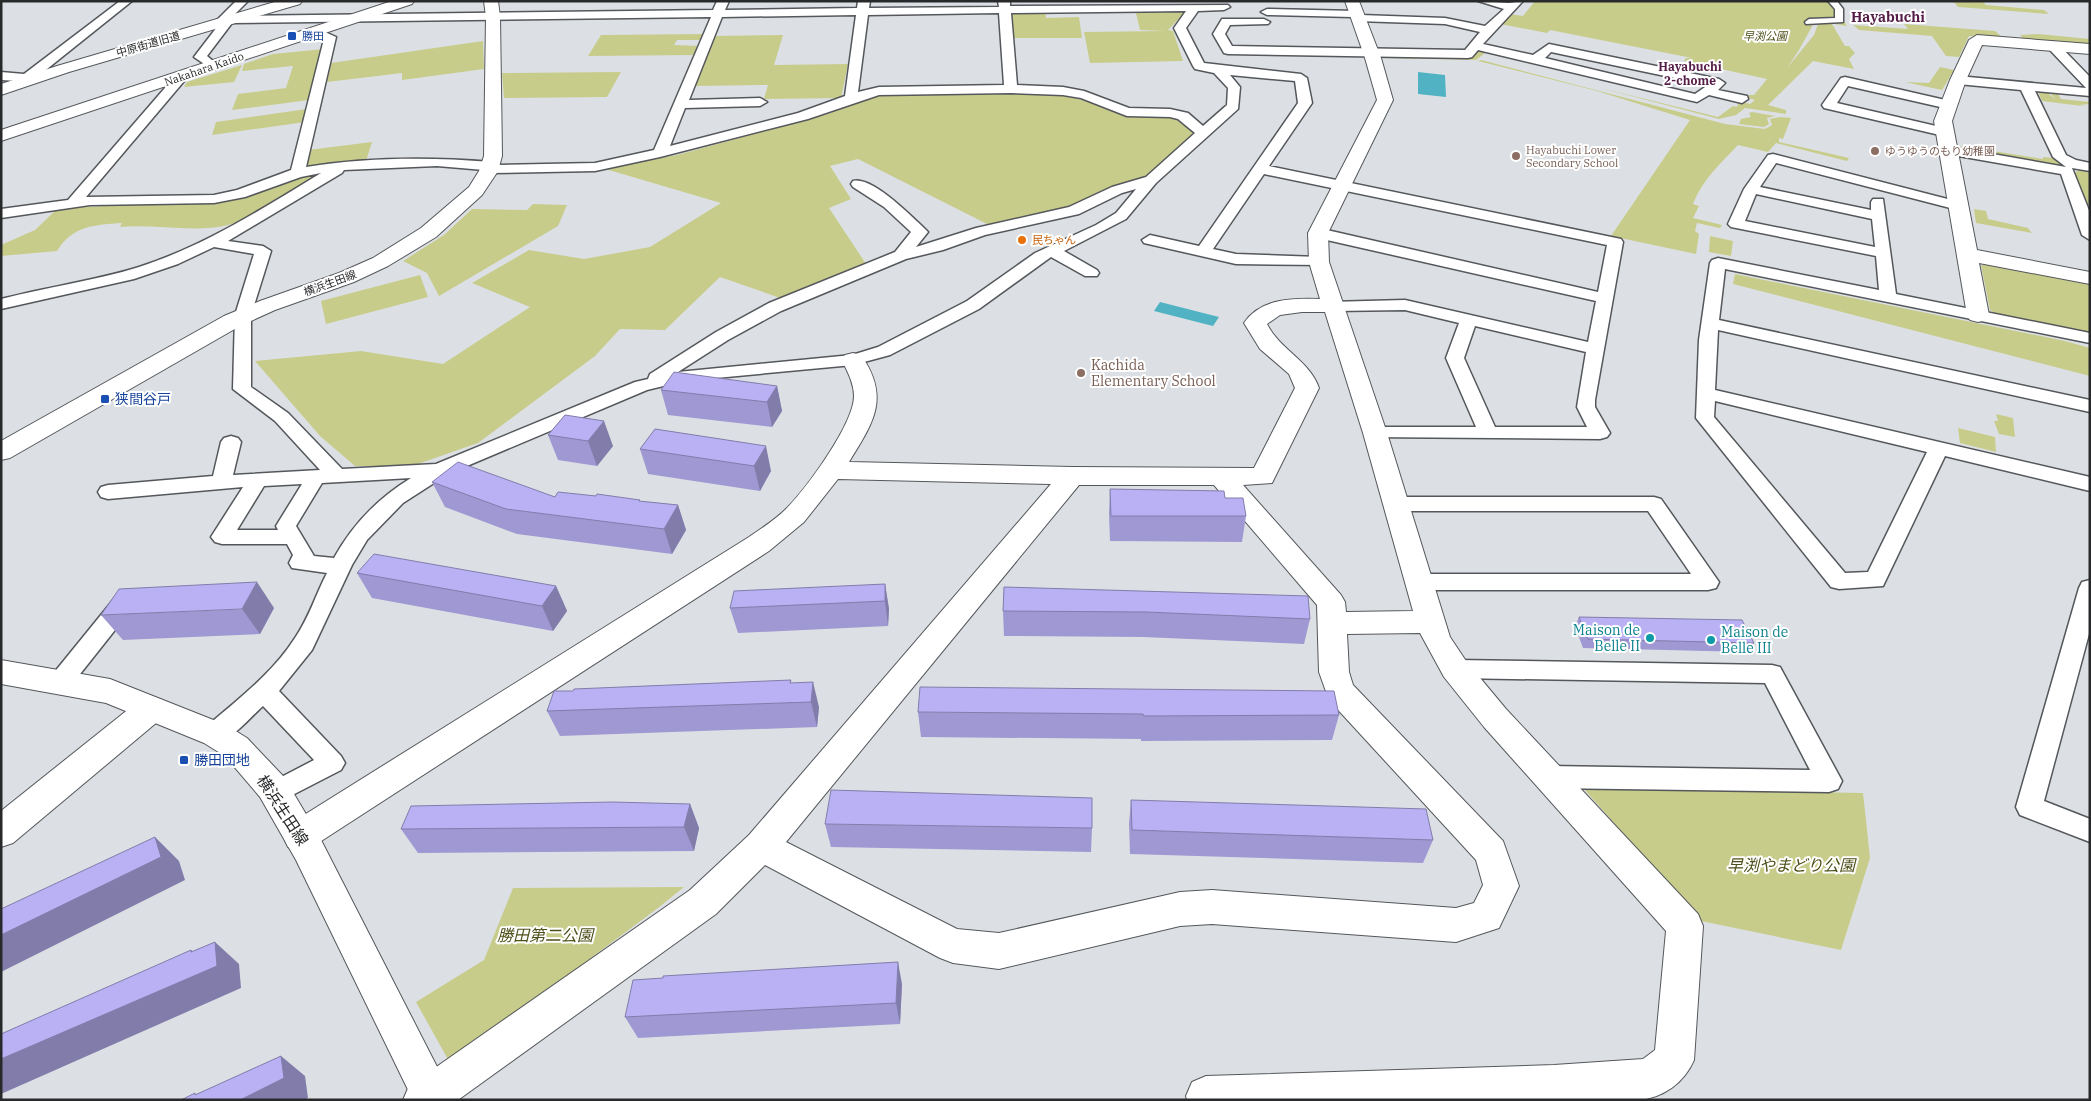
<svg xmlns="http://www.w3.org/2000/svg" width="2091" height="1101" viewBox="0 0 2091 1101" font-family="'IBM Plex Serif','Noto Sans JP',serif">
<rect width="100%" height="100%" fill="#dce0e4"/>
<g fill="#c8cc8a">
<path d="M1535,1h296l16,25 -32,-5 -16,29 -12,18 27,-33 4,-11h14l13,22h4l6,7 -6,6 5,10 -41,-8 -45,44 18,5v4l-41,-6 -9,7 -17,4 -122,-32 121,30 15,-11 4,1 2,-6 11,3 5,-4 -7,-2 1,-3h5l13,-16 -83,-18 2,-3h6l-142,-28 -3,3 -47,-9 9,-10 14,2z"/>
<path d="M1953,1h29l4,4 58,5 5,4 -91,-7z"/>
<path d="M1189,8l-21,22 5,1 10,30 -93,2 -6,-31 81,-1 -25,-1 -5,-21z"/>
<path d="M1011,11h34l1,7 33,-1 3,21h-70z"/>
<path d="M1904,24l91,7 9,8 -35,-3 -10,21 -13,-1 -14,-20 -73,-6 -6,-5 55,4z"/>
<path d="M704,34l-3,6h-24l-3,5 25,1 -4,9 -107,1 13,-21z"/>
<path d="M2038,34l52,5v7l-65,-6 -5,-5z"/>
<path d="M783,35l-9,30 74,-1 -7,34 -77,1 4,-14 -76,1 21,-50z"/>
<path d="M483,41l1,28 -82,11v-7l-75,9 4,-19z"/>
<path d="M1478,48l11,2 -13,10 -98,-2 -1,-4h94z"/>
<path d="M324,49l-15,51 -77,10 6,-16 48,-6 7,-22 -51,5 2,-7 29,-10z"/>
<path d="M1481,60l244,64 40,5 7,-4 -2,-6 10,-2 11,1 -8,21 -4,-1v4l70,16 -2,3 -71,-18 -8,9 -30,-7c-17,18 -36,35 -45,59l6,2 -6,12 29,7 -2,3 -23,-5 -2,8 4,3 -3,20 -85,-18 79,-116 -93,-29 -119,-30z"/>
<path d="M242,65l-8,17 -50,5 3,-5z"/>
<path d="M1940,67l14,3 -12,20 -37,-8 24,1z"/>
<path d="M621,72l-14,25 -103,1 -2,-25z"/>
<path d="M2038,91l17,2 -6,1 7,6 -5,-6h7l3,5 29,3v2l-11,1 11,2 -48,-6z"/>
<path d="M1061,93l60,20 51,3 25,18 -51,42 -75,33 -80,17 -133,-67 -28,7 21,33 -22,9 37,56 -80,36 -66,-23 -55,53 -45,-1 -25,27 -117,87 -66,23h-57l-35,-30 -65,-75 106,-10 82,13 87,-57 -58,-24 57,-33 55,9 66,-12 71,-44 -119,-35 75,-13 154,-42 26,-15 23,-3z"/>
<path d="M307,109l-2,13 -93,13 4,-13z"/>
<path d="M1752,112l23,4 -8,2 2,6 -5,3 -25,-3 2,-5 10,-2 -2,-4z"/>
<path d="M372,142l-6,19 -60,7 2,-18z"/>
<path d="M1961,146l82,13v-2l11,1 15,7 -6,3 -14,-5 -89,-15z"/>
<path d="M2085,168l5,1v35h-4l-13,-31z"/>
<path d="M329,169c-11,7 -23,12 -33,19 -23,13 -42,30 -68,37 -33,8 -73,-1 -108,2l2,-4c-27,2 -49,2 -65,28l-56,5v-11l34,-15 22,-21 78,-5h44l42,-3 85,-27z"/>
<path d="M533,204l34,1 -9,21 -119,70 -12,-23 -24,-12 41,-26 28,-26 55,1z"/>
<path d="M1974,209l12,2 2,8 40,9 4,5 -56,-10z"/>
<path d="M1710,236l23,5 -2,15 -22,-4z"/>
<path d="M1981,265h8l101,19v50l-92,-19 -8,-5z"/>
<path d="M1735,274l330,67 25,7v28l-357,-92z"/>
<path d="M420,275l8,22 -102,27 -5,-23z"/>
<path d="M1996,414l17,4 2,19 -16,-3 -5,-13h4z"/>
<path d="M1958,428l37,9 1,15 -36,-9z"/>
<path d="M1583,788l280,5 7,65 -29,92 -140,-29z"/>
<path d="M684,887l-26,21 -208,155 -34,-61 68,-42 29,-72z"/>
</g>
<g fill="#50b2c2">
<path d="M1418,72l27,3 1,22 -28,-3z"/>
<path d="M1160,302l59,15 -6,9 -59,-15z"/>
</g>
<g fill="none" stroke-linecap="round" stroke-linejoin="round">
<defs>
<path id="pedestrian" d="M1828,1h9l6,8v13l-37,2 -1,-2 4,-3 26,-1v-9z"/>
<g id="minor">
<path d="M120,1h12l-95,76 -1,5 -35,-2v-8l23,2z"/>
<path d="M236,1h12l-15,15 480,-6 4,-9h12l-4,9 132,-2 1,-7h12l-1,7 130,-1 -1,-6h12v5l218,-1 2,2 -6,3 -26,1 -12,17 18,35 97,11 6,4 5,25 -43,63 352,73 2,3 -28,158v7l15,26 -3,4 -7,2 -232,-2 -3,-4 3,-4 7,-2h101l-30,-69 13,-35 -54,-13 -71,1 -6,-1 -2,-4 2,-4 77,-2 183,42 8,-41 -278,-63 -8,-5 8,-5 280,64 9,-47 -343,-71 -51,75 23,5 83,3 6,2 2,3 -2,3 -89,-1 -92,-21 -2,-3 8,-5 49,11 99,-143 -3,-22 -65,-6 10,12 -2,22 -82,74 -30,36 -62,32 33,19 2,3 -2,3h-12l-34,-19 -72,52 -89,46 -37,10 -169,16 -37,9 -199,84 -45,29 -36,37 -15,25 -40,85 -33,41 62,65 4,7 -4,7 -66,34 -9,-3 -4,-8 4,-8 48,-25 -51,-54c-15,13 -36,42 -57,35l-3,-7 3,-7c32,-28 66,-53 89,-89 14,-20 21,-44 32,-65l-35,-5 -3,-5 4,-8 -6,-11h-65l-7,-2 -4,-5 32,-50 -135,12 -7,-2 -3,-5 3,-5 7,-2 105,-9 8,-34 3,-4 7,-2 7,2 3,4 -8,33 87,-5 -45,-49 -42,-32 2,-74 19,-61 -40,-7 -36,17 -44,15 -133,30v-10c46,-12 93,-18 138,-32 65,-21 123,-58 182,-94l-20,4 -56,20 -31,6 -124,2 -89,13v-9l67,-9 109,-126 4,-1 6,4 -2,3 -99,117 128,-2 23,-5 54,-20 33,-131 -14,-7 6,-4 20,9 -30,130c62,-10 124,-10 186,-5l6,3 97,-2 59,-13 57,-133 -479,6 -25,33 12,10 -6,4 -19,-13 23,-30 -4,-3zM1186,11l-12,17 19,38 2,3 19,4 14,15 -1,17 -24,21 -15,-13 -18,-4 -41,-1 -45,-17 -21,-4 -46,-2 -6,-72zM999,13l5,72 -125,2 -21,5 10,-77zM856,15l-11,81 -47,17 -128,33 15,-38 75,-2 7,-4 -7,-4 -71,2 33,-83zM1011,93l52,2 18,3 46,18 43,1 8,2 17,14 -49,44 -34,10 -43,20 -93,21 -60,19 12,-15 -3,-3c-14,-13 -53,-53 -72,-48l-2,3 2,3 31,20 27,25 -16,20 -126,51 -53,29 -66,42 -2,5 -13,3 -199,82 -94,5 -54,-56 -37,-26v-72l20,-64 -8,-5 -35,-5 114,-68 2,-3 93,-4 47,4 7,3 104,-2 65,-14 148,-38 71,-24zM1136,189l-20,24 -20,12 -61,28 -68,48 -89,46 -26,8 -174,17 50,-32 53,-29 125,-52 37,-9 42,-15 94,-21 43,-21zM1475,326l111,26 -9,55 10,20h-92l-31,-69zM411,478c-33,20 -58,46 -77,80l-20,-2 -18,-30 26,-43zM302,484l-26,42 2,4h-41l27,-44z"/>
<path d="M1478,1l31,2 14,-2 -40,43 50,11 16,-11 170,35 6,4 -7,7 29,6 1,3 -6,4 -33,-8 -12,7 -219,-52 -6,7 -4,1 -240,-4 -4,-1 -11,-19 9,-15h42l6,3 -2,2 -38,1 -5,9 7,12 233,4 15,-18 -35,-8 -88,-3 -5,-4 -85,-2 -6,-3 6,-3 89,2 5,4 84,3 40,8 19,-17zM1551,52l157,33 -13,9 -150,-36z"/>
<path d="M2053,42l4,1 33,34v19l-55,-5 31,64 10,5 14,3v8l-18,-3 18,45v27l-8,-5 -21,-61 -114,-20 -7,-4 7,-4 119,21 -13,-10 -32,-67 -63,-6 -6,-4 6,-4 128,12 -37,-39 -2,-3 2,-3z"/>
<path d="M1845,77l109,25 2,3 -2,3 -5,1 -101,-23 -11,17 112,26 2,3 -7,4 -120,-28 -2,-3 19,-27z"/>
<path d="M1773,154l190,49 2,3 -2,3 -5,1 -182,-47 -16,24 111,23v-8l2,-3h10l13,95 194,39v10l-365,-74 -6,51 371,80v12l-372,-82 -3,60 375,87v14l-145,-35 -62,130 -44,3 -8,-2 -135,-169 3,-78 11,-77 2,-3 6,-2 161,32 -3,-34 -145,-29 -3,-3 16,-35 24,-34zM1756,194l116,25 3,28 -130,-26zM1715,401l212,51 -59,120 -23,1 -131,-156z"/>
<path d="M1396,497h258l7,2 58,83 -3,6 -8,2h-289l-8,-2 -3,-6 3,-6 8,-2h272l-43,-63h-252l-7,-2 -3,-5 3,-5z"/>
<path d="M2090,580v50l-46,171 46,18v23l-70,-27 -4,-8 63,-219 3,-6z"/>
<path d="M126,592l8,2 3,6 -3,6 -65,82 -8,2 -8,-2 -4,-7 4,-7 65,-80z"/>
<path d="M1455,660l317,5 8,2 62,114 -4,8 -9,3 -281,-4 -9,-3 -4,-8 4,-8 9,-3 262,4 -45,-87 -310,-5 -8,-3 -4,-6 4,-6z"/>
</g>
<g id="tertiary">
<path d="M278,1h24l-2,3 -231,68 -68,23v-11l56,-18z"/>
<path d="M1345,1h14l22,57 12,42 -65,133 1,29 58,171 63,204 16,24 40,48 192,205 5,12 -9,134c-10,23 -31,38 -56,40h-451l-1,-4 6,-14 14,-6 348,-11 89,-6 12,-9 11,-119 -182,-204 -40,-50 -24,-44 -73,1 2,38 4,13 150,156 16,45 -20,42 -43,14 -244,-18 -32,2 -181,43 -46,-6 -13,-5 -175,-93 -49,49 -258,186h-55l6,-14 281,-196 59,-55 302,-351 -213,-5 -34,43 -35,29 -457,296 -12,4 -12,-4 -5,-11 5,-11 461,-288c13,-9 26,-17 37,-28 20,-20 68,-85 68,-113 0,-13 -7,-25 -12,-36l3,-5 8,-2 8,2c30,43 12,68 -12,107l223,5 182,1 41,-80 -6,-14 -29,-25 -16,-26c17,-25 49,-25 76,-24l-11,-37 -1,-29 69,-133 -12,-42zM1302,312h23l38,121 50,178 -67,1 -1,-10 -4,-7 -98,-110 29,-2 47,-95c-10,-28 -39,-38 -52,-64l13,-9zM1079,485h135l103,120 2,67 10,28 147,160 7,25 -9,18 -18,5 -244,-18 -32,2 -181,41 -42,-4 -171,-87z"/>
<path d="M1977,35l113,9v10l-108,-9 -16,35 -14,41 25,129 113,22v12l-111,-21 10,52 -3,5 -8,2 -8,-2 -3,-5 -33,-194 16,-41 19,-40z"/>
<path d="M151,696l11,4 5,9 -5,9 -149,125 -12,4v-36l139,-111z"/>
</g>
<g id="primary">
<path d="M392,1h22l-2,3 -411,137v-11z"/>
<path d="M484,1h14l2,16 2,139 -4,15 -16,24 -46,42 -48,29 -34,16 -79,28 -35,16 -230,132 -9,2v-19l223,-125 36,-15 79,-28 34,-15 48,-30 48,-41 10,-16 5,-15 2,-139z"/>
<path d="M1,660l109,19 116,46 21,13 37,39 36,61 134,262h-41l-117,-240 -36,-63 -35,-41 -21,-13 -98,-40 -105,-19z"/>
</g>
</defs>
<use href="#pedestrian" stroke="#54575b" stroke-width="3"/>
<use href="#minor" stroke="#54575b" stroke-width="3"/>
<use href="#tertiary" stroke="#54575b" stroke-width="2"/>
<use href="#primary" stroke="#54575b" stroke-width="2"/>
<use href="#pedestrian" fill="#fff" fill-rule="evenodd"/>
<use href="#minor" fill="#fff" fill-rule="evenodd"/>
<use href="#tertiary" fill="#fff" fill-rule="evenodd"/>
<use href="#primary" fill="#fff" fill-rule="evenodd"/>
</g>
<g fill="#9f98d2">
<path d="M777,386l5,25 -10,16 -104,-12 -7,-25z"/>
<path d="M565,415l48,31 -16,20 -39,-6 -10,-25z"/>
<path d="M655,429l116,42 -11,20 -112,-17 -8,-25z"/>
<path d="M432,482l123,15 86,5 37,3 8,25 -14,24 -155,-20 -72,-27z"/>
<path d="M1110,489l115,9 21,18 -4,26 -132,-1 -1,-27z"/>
<path d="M357,573l199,13 11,25 -14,20 -181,-33z"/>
<path d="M885,584l4,25 -1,17 -150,7 -8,-25z"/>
<path d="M1004,587l306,32 -6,25 -161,-7 -139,-1 -1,-25z"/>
<path d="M274,608l-14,26 -137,6 -22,-25z"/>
<path d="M1579,617l175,26 -6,9 -165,-4 -8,-22z"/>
<path d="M791,680v3l28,24 -2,20 -257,9 -13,-25z"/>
<path d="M918,712l421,3 -7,25 -191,1v-2l-220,-2z"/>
<path d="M1131,800l302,40 -10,23 -293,-9 -1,-30z"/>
<path d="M690,804l9,24 -5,23 -276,2 -17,-24z"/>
<path d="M825,824l267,4 -1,24 -260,-5z"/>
<path d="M902,984l-2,40 -262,14 -13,-21z"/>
</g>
<g fill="#827cab">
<path d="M777,386l5,25 -10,16 -5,-25z"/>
<path d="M604,421l9,25 -16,20 -9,-25z"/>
<path d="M766,446l5,25 -11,20 -6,-25z"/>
<path d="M678,505l8,25 -14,24 -8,-25z"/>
<path d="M257,582l17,26 -14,26 -18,-25z"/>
<path d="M885,584l4,25 -1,17 -3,-25z"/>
<path d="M556,586l11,25 -14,20 -11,-25z"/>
<path d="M813,682l6,25 -2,20 -6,-25z"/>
<path d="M690,804l9,24 -5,23 -10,-24z"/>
<path d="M155,837l24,24 6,19 -184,92v-37z"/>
<path d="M215,942l24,22 2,24 -240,106v-35l190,-107v-2l21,18z"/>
<path d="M898,962l4,22 -2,40 -4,-21z"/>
<path d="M281,1056l24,20 3,22 -4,2h-64z"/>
</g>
<g fill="#b9b1f4" stroke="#827cab">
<path d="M674,372l103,14 -10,16 -106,-12z"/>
<path d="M565,415l39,6 -16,20 -40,-6z"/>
<path d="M655,429l111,17 -12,20 -114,-17z"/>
<path d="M458,462l97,35 3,-5 38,4 1,-2 43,6 -1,1 39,4 -14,24 -158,-20 -74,-27z"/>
<path d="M1110,489l114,2 1,7h18l3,18h-135z"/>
<path d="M374,554l182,32 -14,20 -185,-33z"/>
<path d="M257,582l-15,27 -141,6 18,-26z"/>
<path d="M885,584v17l-155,7 4,-17z"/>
<path d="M1004,587l304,9 2,23 -164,-7 -143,-1z"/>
<path d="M1579,617l163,3 12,23 -166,-4z"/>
<path d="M791,680l-1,3 23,-1 -2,20 -264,9 7,-20h19l1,-2z"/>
<path d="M920,687l414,4 5,24 -195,1 -1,-2 -225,-2z"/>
<path d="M831,790l261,8v30l-267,-4z"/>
<path d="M1131,800l295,9 7,31 -301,-10z"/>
<path d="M612,802l78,2 -6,23 -283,2 10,-23z"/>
<path d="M155,837l6,20 -160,78v-26z"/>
<path d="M215,942l2,24 -216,93v-25l190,-84v2z"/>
<path d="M898,962l-2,41 -271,14 8,-37 30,-2v-2z"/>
<path d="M281,1056l3,22 -44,22h-59l14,-7v2z"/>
</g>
<g fill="#1a4fb4" stroke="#fff" stroke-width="2">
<rect x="287" y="31" width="10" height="10" rx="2.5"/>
<rect x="100" y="394" width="10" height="10" rx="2.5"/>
<rect x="179" y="755" width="10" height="10" rx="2.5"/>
</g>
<g fill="#8d6e63" stroke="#fff" stroke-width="2">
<circle cx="1875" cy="151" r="5"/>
<circle cx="1516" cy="156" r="5"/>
<circle cx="1081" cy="373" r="5"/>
</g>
<circle fill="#e8710a" stroke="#fff" stroke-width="2" cx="1022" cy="240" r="5"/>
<g fill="#0f9aa8" stroke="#fff" stroke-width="2">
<circle cx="1650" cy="638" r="5"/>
<circle cx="1711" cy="640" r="5"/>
</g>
<g text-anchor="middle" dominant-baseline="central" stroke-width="4" stroke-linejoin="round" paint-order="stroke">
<g font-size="11" fill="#164399" stroke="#fff" text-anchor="start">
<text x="302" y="36">勝田</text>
</g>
<g font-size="11" font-style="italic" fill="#4e501a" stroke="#fff">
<text x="1765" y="36">早渕公園</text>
</g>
<g font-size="11" fill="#28292b" stroke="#fff">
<text transform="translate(148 44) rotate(-16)">中原街道旧道</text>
<text transform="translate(204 69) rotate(-19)">Nakahara Kaido</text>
<text transform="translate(330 283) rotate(-20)">横浜生田線</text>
</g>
<g font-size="11" fill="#785e54" stroke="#fff" text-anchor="start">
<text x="1526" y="150">Hayabuchi Lower<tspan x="1526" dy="13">Secondary School</tspan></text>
<text x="1885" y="151">ゆうゆうのもり幼稚園</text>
</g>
<g font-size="11" fill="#c56008" stroke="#fff" text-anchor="start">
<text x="1032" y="240">民ちゃん</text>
</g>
<g font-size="12" font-weight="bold" fill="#551d47" stroke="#fff">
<text x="1690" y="66">Hayabuchi<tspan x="1690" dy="14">2-chome</tspan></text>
</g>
<g font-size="14" font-weight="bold" fill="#551d47" stroke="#fff">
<text x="1888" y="17">Hayabuchi</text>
</g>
<g font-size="14" fill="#785e54" stroke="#fff" text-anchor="start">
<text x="1091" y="365">Kachida<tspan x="1091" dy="16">Elementary School</tspan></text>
</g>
<g font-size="14" fill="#164399" stroke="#fff" text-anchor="start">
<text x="115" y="399">狭間谷戸</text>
<text x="194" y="760">勝田団地</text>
</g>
<g font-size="14" fill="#0d838f" stroke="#fff" text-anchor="end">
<text x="1640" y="630">Maison de<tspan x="1640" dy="16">Belle II</tspan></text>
<text x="1721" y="632" text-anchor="start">Maison de<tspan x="1721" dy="16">Belle III</tspan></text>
</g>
<g font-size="16" fill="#28292b" stroke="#fff">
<text transform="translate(283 810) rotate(57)">横浜生田線</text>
</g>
<g font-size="16" font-style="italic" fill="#4e501a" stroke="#fff">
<text x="1791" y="865">早渕やまどり公園</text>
<text x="545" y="935">勝田第二公園</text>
</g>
</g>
<rect width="2091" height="1101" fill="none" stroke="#28292b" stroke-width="5"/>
</svg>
